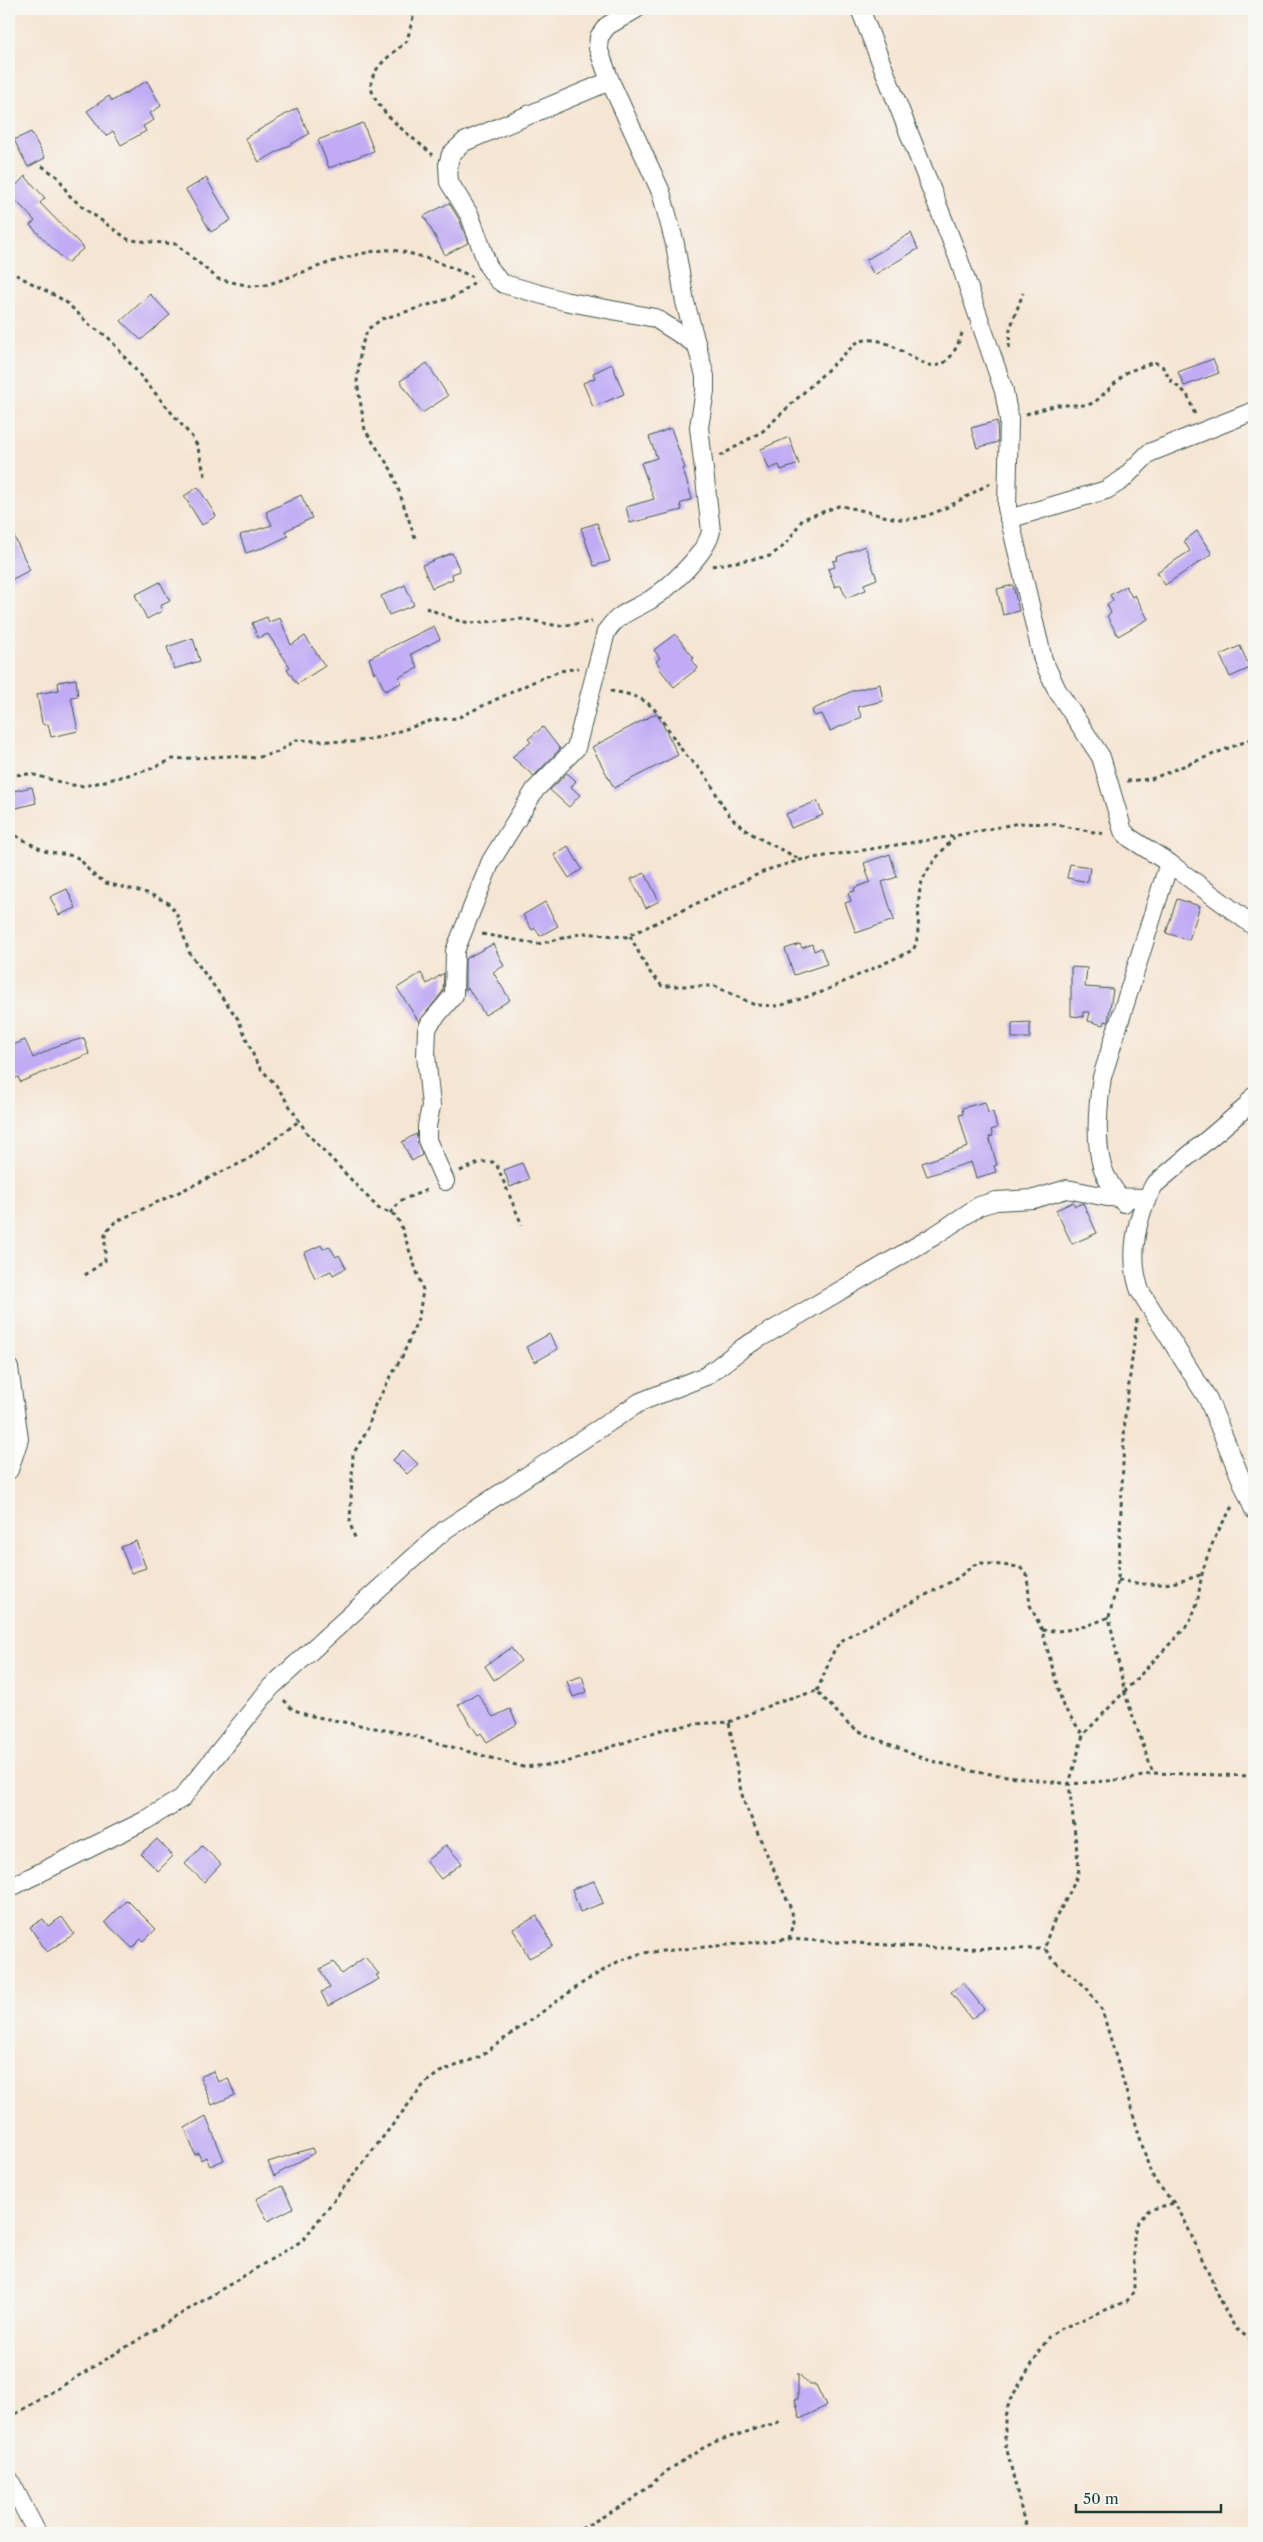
<svg xmlns="http://www.w3.org/2000/svg" width="1263" height="2542" viewBox="0 0 1263 2542" font-family="'Libre Caslon Text',serif">
<rect width="100%" height="100%" fill="#f6f6f2"/>
<filter id="ink" filterUnits="userSpaceOnUse"><feTurbulence type="fractalNoise" baseFrequency=".02" numOctaves="2"/><feDisplacementMap in="SourceGraphic" scale="10" xChannelSelector="R" yChannelSelector="G"/><feConvolveMatrix kernelMatrix="1 2 1 2 8 2 1 2 1" color-interpolation-filters="sRGB"/></filter>
<filter id="wash" filterUnits="userSpaceOnUse"><feTurbulence type="fractalNoise" baseFrequency=".0096" numOctaves="4" result="noise"/><feDisplacementMap in="SourceGraphic" scale="20" xChannelSelector="R" yChannelSelector="G"/><feGaussianBlur stdDeviation="1.12" result="paint"/><feColorMatrix in="noise" values="0 0 0 0 0 0 0 0 0 0 0 0 0 0 0 0 0 1.4 0 .05"/><feComposite in="paint" operator="in"/></filter>
<g filter="url(#wash)">
<rect width="100%" height="100%" fill="#f5e5d2"/>
<g id="blocks">
<g fill="#c0abf4">
<path d="M147,81l14,25 -11,7 4,7 -11,6 3,5 -25,14 -8,-14 -7,5 -19,-25 22,-15 3,5z"/>
<path d="M297,108l12,26 -50,28 -14,-24z"/>
<path d="M363,123l11,28 -45,17 -11,-28z"/>
<path d="M31,132l14,26 -17,9 -14,-27z"/>
<path d="M25,176l20,22 -5,5 44,45 -17,15 -37,-38 5,-4 -26,-28z"/>
<path d="M206,178l25,42 -20,12 -25,-42z"/>
<path d="M449,203l11,18 8,22 -23,12 -21,-39z"/>
<path d="M911,233l7,16 -44,26 -8,-15z"/>
<path d="M150,294l20,21 -29,25 -20,-19z"/>
<path d="M1213,359l6,14 -35,13 -6,-14z"/>
<path d="M427,363l21,33 -26,17 -22,-32z"/>
<path d="M612,364l12,30 -31,13 -10,-24 12,-5 -2,-5z"/>
<path d="M997,421l1,21 -21,6 -6,-20z"/>
<path d="M671,428l14,40 -2,1 9,30 -12,5 2,6 -52,13 -4,-16 28,-8 -13,-36 16,-5 -8,-21z"/>
<path d="M789,437l10,27 -18,6 -2,-5 -10,4 -8,-20z"/>
<path d="M198,487l18,29 -14,9 -18,-29z"/>
<path d="M301,495l11,23 -27,13 3,5 -23,11 -19,6 -6,-18 32,-10 -6,-13z"/>
<path d="M597,523l13,38 -16,5 -13,-38z"/>
<path d="M9,526l21,44 -21,11z"/>
<path d="M1197,531l15,23 -47,31 -8,-13 33,-21 -6,-10z"/>
<path d="M865,546l12,33 -13,5 2,6 -20,8 -5,-13 -6,2 -7,-18 7,-2 -2,-6 5,-1 -1,-3z"/>
<path d="M452,553l8,18 -8,3 1,5 -21,9 -10,-23z"/>
<path d="M160,582l10,19 -10,5 2,5 -15,8 -12,-24z"/>
<path d="M405,585l9,20 -25,10 -8,-19z"/>
<path d="M1013,585l6,26 -16,4 -6,-26z"/>
<path d="M1126,586l6,11 3,-2 13,24 -30,17 -11,-20 4,-3 -4,-9 6,-4 -3,-5z"/>
<path d="M267,617l2,5 11,-4 11,27 14,-9 20,30 -28,18 -10,-15 3,-2 -22,-33 -10,4 -6,-15z"/>
<path d="M434,626l6,13 -29,15 7,14 -19,9 2,6 -16,8 -9,-19 -2,1 -5,-15z"/>
<path d="M675,634l19,24 -2,2 6,8 -24,19 -15,-19 1,-1 -4,-6 4,-3 -6,-8z"/>
<path d="M193,638l7,23 -26,8 -7,-22z"/>
<path d="M1240,646l10,22 -20,9 -10,-22z"/>
<path d="M76,679l2,17 -7,1 7,34 -27,6 -3,-13 -4,1 -2,-2 -5,-29 22,-4 -1,-8z"/>
<path d="M880,684l3,17 -26,6 5,10 -32,14 -8,-17 -8,2 -2,-6 40,-19z"/>
<path d="M657,713l21,42 -64,33 -22,-41z"/>
<path d="M543,727l17,22 -26,27 -22,-19 19,-15 -3,-3z"/>
<path d="M567,773l9,8 -5,6 9,8 -11,12 -19,-17z"/>
<path d="M32,787l4,16 -27,7v-18z"/>
<path d="M817,801l6,14 -32,13 -5,-14z"/>
<path d="M568,846l14,23 -13,9 -15,-23z"/>
<path d="M890,854l7,23 -15,5 12,38 -38,13 -11,-30 6,-2 -3,-8 7,-2 -1,-3 16,-6 -6,-19z"/>
<path d="M1070,864l20,3 -2,15 -21,-4z"/>
<path d="M645,873l14,28 -13,7 -15,-29z"/>
<path d="M67,889l9,19 -17,7 -9,-18z"/>
<path d="M1177,899l23,7 -11,34 -23,-7z"/>
<path d="M545,902l13,24 -18,10 -5,-8 -3,2 -9,-15z"/>
<path d="M493,944l11,22 -11,6 17,28 -25,15 -17,-27 -3,2v-31z"/>
<path d="M800,944l2,4 10,-4 2,7 7,-3 6,16 -33,11 -9,-26z"/>
<path d="M1071,967l16,1 -2,19 28,2 -5,33 -4,-1 -1,4 -15,-4 2,-9h-7v5l-12,-1z"/>
<path d="M421,973l6,11 17,-11 -1,18 -24,31 -22,-34z"/>
<path d="M1030,1022v16h-18v-15z"/>
<path d="M84,1038l5,16 -69,28 -2,-5 -9,4v-34l16,-7 8,18 26,-13z"/>
<path d="M985,1102l3,11 5,-1 4,16 -6,2 2,6 -4,1 8,28 -3,1 2,6 -20,6 -5,-16 -44,14 -5,-13 46,-16 -9,-32 4,-1 -1,-6z"/>
<path d="M416,1134l6,21 -10,6 -10,-19z"/>
<path d="M522,1163l7,16 -19,8 -6,-17z"/>
<path d="M1073,1202l2,4 8,-3 14,30 -25,11 -16,-34z"/>
<path d="M321,1245l2,4 6,-3 7,11 3,-2 7,13 -13,7 -2,-4 -16,7 -11,-25z"/>
<path d="M549,1334l9,15 -23,13 -9,-15z"/>
<path d="M403,1450l15,14 -11,10 -14,-14z"/>
<path d="M136,1541l10,27 -15,5 -10,-26z"/>
<path d="M511,1648l10,13 -27,19 -9,-14z"/>
<path d="M582,1676l5,16 -14,5 -6,-16z"/>
<path d="M477,1693l16,24 17,-8 7,15 -30,18 -6,-9 -3,2 -20,-30z"/>
<path d="M157,1839l16,17 -15,15 -17,-17z"/>
<path d="M446,1845l16,18 -21,16 -15,-18z"/>
<path d="M202,1846l19,18 -17,18 -19,-18z"/>
<path d="M594,1881l9,22 -23,9 -8,-23z"/>
<path d="M127,1900l29,29 -12,12 -3,-2 -9,9 -27,-26z"/>
<path d="M537,1916l16,30 -24,12 -16,-29z"/>
<path d="M62,1917l12,17 -27,18 -17,-25 13,-8 5,7z"/>
<path d="M365,1957l14,17 -3,1 3,4 -51,27 -7,-14 9,-4 -10,-19 14,-7 7,12z"/>
<path d="M963,1983l21,26 -13,10 -20,-27z"/>
<path d="M213,2071l5,11 10,-4 7,17 -23,10 -12,-28z"/>
<path d="M206,2116l18,44 -14,6 -4,-9 -5,3 -3,-7 -3,2 -10,-27z"/>
<path d="M312,2148l2,5 -40,23 -6,-14z"/>
<path d="M282,2186l11,22 -25,13 -12,-22z"/>
<path d="M798,2373l11,12h7l10,21 -26,13 -5,-20h3z"/>
</g>
</g>
</g>
<g filter="url(#ink)">
<use href="#blocks" fill-opacity="0" stroke="#3f564c" stroke-width="1"/>
<g fill="none" stroke-linecap="round" stroke-linejoin="round">
<defs>
<g id="minor">
<path d="M860,9l98,248 46,134 5,28 -2,89 36,152 14,30 44,67 22,74 7,7 39,25 85,63"/>
<path d="M610,81l-146,61 -13,12 -3,11 1,17 21,34 18,50 10,14 6,4 60,17 91,17 42,27"/>
<path d="M1009,519l97,-29 16,-10 27,-27 105,-42"/>
<path d="M1254,1096l-9,12 -91,77c-18,30 -26,72 -14,106l68,108 46,111"/>
<path d="M445,1181l-18,-41v-14l4,-20 -5,-51 1,-25 3,-7 24,-28 1,-44 36,-90 44,-71 41,-42 30,-116c11,-18 27,-22 44,-32 19,-12 57,-47 61,-69l-12,-104 6,-36v-15l-20,-74 -10,-58 -14,-52 -51,-111 -12,-33 1,-11 8,-11 29,-17"/>
<path d="M1124,1203c-9,-11 -18,-23 -22,-37 -7,-25 -4,-63 0,-89l67,-214"/>
<path d="M9,1368l10,71 -10,31"/>
<path d="M9,1888l137,-68 36,-22 89,-111 160,-145 15,-13 194,-127 66,-26 38,-29 190,-111 45,-30 17,-5 38,-2 33,-10 40,8 39,1"/>
<path d="M9,2479l28,54"/>
</g>
</defs>
<use href="#minor" stroke="#3f564c" stroke-width="20"/>
<g stroke="#3f564c" stroke-width="3" stroke-dasharray="4 4" stroke-linecap="butt">
<path d="M415,9l-8,32c-11,10 -28,21 -34,35 -13,27 44,64 60,79"/>
<path d="M42,166l17,12 9,16 13,12 48,34 47,4 42,35 32,7 16,-1c38,-12 78,-31 118,-35 20,-2 69,17 88,27"/>
<path d="M9,271l56,30 26,25 17,11 84,100 5,8 8,31"/>
<path d="M1009,348l1,-19 13,-36"/>
<path d="M1026,414l31,-9h31l7,-3 32,-30 27,-10 8,4 10,16 15,12 8,21"/>
<path d="M720,456l43,-25 93,-88c44,-21 81,70 107,-13"/>
<path d="M415,538l-23,-67 -27,-41 -8,-48 4,-35 7,-18 14,-10 69,-21 10,-5 16,-13"/>
<path d="M712,566l58,-10 15,-11 18,-26 36,-13c21,2 41,11 61,13 31,3 65,-23 91,-36"/>
<path d="M426,608l30,12 14,3 54,-4 34,7 34,-4"/>
<path d="M610,691c48,6 46,23 72,59 7,10 18,18 25,28 9,13 15,31 27,42 17,17 44,27 65,39"/>
<path d="M9,775l22,-1 40,11 14,1 63,-16 25,-11 57,-3 26,2 22,-6 18,-12 57,2 28,-5 52,-17 24,-2 78,-37 25,-10 19,-3"/>
<path d="M1127,781l24,-2 103,-41"/>
<path d="M9,832l35,19 30,5 6,3 11,14 15,10 41,10 20,9 9,10 13,40 49,67 20,47 18,19 31,48 71,75 17,7 5,8 23,67 -4,26 -16,39 -28,50 -8,26 -14,23 -3,69 5,15"/>
<path d="M482,934l56,10 46,-11 42,4 141,-67 33,-10 154,-24 65,-13 34,1 51,10"/>
<path d="M630,936l18,34 14,16h53l40,19 24,1 43,-14 91,-42c9,-14 3,-48 8,-65 5,-18 22,-34 33,-48"/>
<path d="M460,1171l21,-9h12l4,4 25,59"/>
<path d="M390,1213l12,-13 27,-11"/>
<path d="M85,1275l20,-14v-28l10,-11 132,-62 52,-39"/>
<path d="M1137,1319l-12,97 -7,164 -9,37 16,77 28,79"/>
<path d="M1233,1507c-14,19 -25,44 -31,67 -5,24 -2,32 -17,54l-102,107 -14,49 10,85c-7,28 -30,51 -34,80l8,11 33,27 16,23 47,158 6,13 19,22 10,16 43,95 9,15 18,13"/>
<path d="M1118,1580c35,7 52,6 85,-6"/>
<path d="M1042,1630c25,3 44,-3 67,-13"/>
<path d="M817,1691l18,-43 10,-10 111,-59 18,-14 7,-2 39,4 7,9 3,29 12,25 21,76 20,29"/>
<path d="M284,1700l8,9 15,6 99,19 117,33 38,-3 100,-34 34,-6 34,-2 10,61 5,19 48,109 1,11 -4,17"/>
<path d="M729,1722l54,-22 34,-9 32,34 14,8 61,26 52,13 93,12 62,-5 22,-6 101,3"/>
<path d="M9,2418l294,-178 122,-157 15,-11 39,-15 105,-75 35,-21 23,-8 147,-14 147,9 109,1"/>
<path d="M574,2533l58,-33 35,-29 36,-23 14,-7 65,-20"/>
<path d="M1027,2533l-22,-91v-26l5,-16 39,-64 11,-7 67,-28 7,-10v-58l4,-11 11,-12 25,-7"/>
</g>
<use href="#minor" stroke="#fff" stroke-width="18"/>
</g>
</g>
<rect width="1263" height="2542" fill="none" stroke="#f6f6f2" stroke-width="30"/>
<path d="M1076 2504v8h145v-8" fill="none" stroke="#1f3d34" stroke-width="2.5"/>
<text x="1083" y="2504" font-size="15" fill="#1f3d34" stroke="#f6f6f2" stroke-width="4" paint-order="stroke">50 m</text>
</svg>
